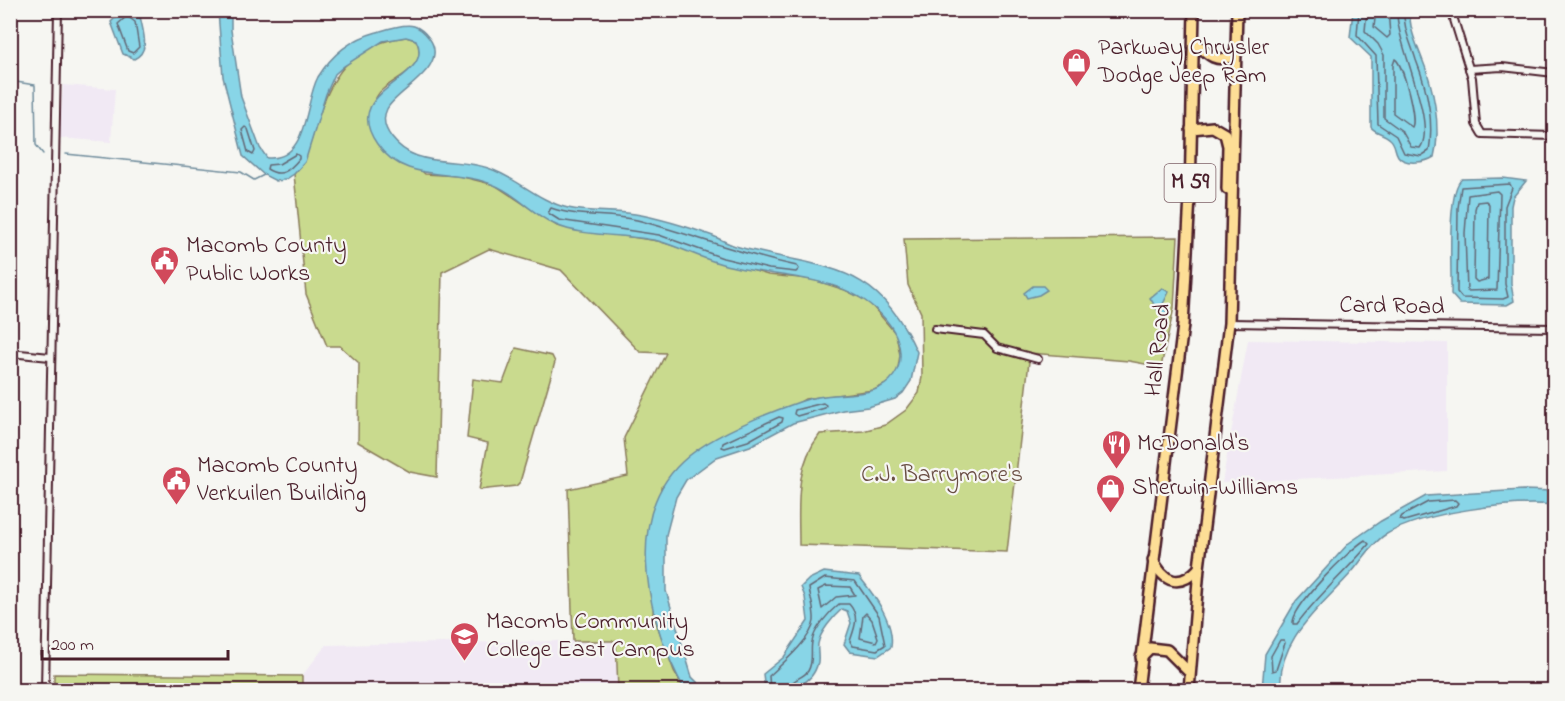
<svg xmlns="http://www.w3.org/2000/svg" width="1565" height="701" viewBox="0 0 1565 701" font-family="'Indie Flower',sans-serif">
<rect width="100%" height="100%" fill="#f6f6f2"/>
<filter id="ink" filterUnits="userSpaceOnUse"><feTurbulence type="fractalNoise" baseFrequency=".0167" numOctaves="2"/><feDisplacementMap in="SourceGraphic" scale="12" xChannelSelector="R" yChannelSelector="G"/><feConvolveMatrix kernelMatrix="1 2 1 2 8 2 1 2 1" color-interpolation-filters="sRGB"/></filter>
<g filter="url(#ink)">
<g fill="#f1e9f4">
<path d="M63,85l52,4 -4,53 -52,-4z"/>
<path d="M1248,340l199,3v128l-225,12z"/>
<path d="M617,640l1,50h-316v-14l24,-31z"/>
</g>
<g fill="#c9da8e" stroke="#8a7c5c" stroke-width="1.5">
<path d="M406,37l10,3c14,27 -19,36 -34,50 -7,5 -10,18 -14,26l57,58 34,2 36,9 62,41 101,15 110,34 43,4 34,11 24,12 27,32 4,21 -3,19 -9,9 -14,7 -69,9 -144,88 -8,127 21,57 11,19h-67l-2,-49h-43l-5,-152 60,-13 -4,-38 42,-85 -26,-1 -79,-82 -72,-21 -47,23 -5,205 -27,-5 -52,-30 1,-79 -19,-17h-13l-21,-52 -12,-120c12,-14 16,-29 21,-46 15,-51 34,-84 91,-91z"/>
<path d="M1178,237l-4,71 -13,59 -32,-6 -99,-8 -23,199 -208,-7c0,-41 -5,-77 21,-111l43,-3 22,-6 21,-15 13,-17 3,-16 -1,-64 -13,-28 -4,-46z"/>
<path d="M516,348l36,8 3,6 -35,120 -4,4 -37,4 9,-47 -21,-5 6,-59 30,4z"/>
<path d="M54,674l248,2v14h-248z"/>
</g>
<g fill="#88d5e7" stroke="#6f8c9c" stroke-width="1.5">
<path d="M122,11h8l10,5c3,16 11,35 -6,43l-11,-5 -12,-32z"/>
<path d="M218,11h13v19l10,67 19,51 7,10c42,3 37,-56 51,-81 14,-23 33,-38 59,-45 10,-3 27,-9 37,-6 6,2 12,8 15,12 22,29 -32,52 -42,71 -10,20 13,41 30,47 22,8 48,4 71,12 28,9 50,33 80,40 22,5 45,2 67,6 23,4 56,14 78,22 9,4 17,9 26,11 86,23 137,13 178,105l-6,29 -8,12 -8,6 -27,8 -25,3 -50,13 -43,23 -33,11 -31,23 -10,17 -10,38v56l26,86 13,13h-20c-36,-63 -64,-171 -3,-228 28,-27 83,-48 120,-61 23,-9 49,-4 72,-11 17,-6 27,-20 26,-37 -1,-14 -6,-23 -14,-33 -40,-49 -109,-40 -164,-56 -22,-6 -42,-17 -64,-23 -29,-7 -76,-4 -102,-16 -23,-10 -39,-31 -62,-40 -39,-17 -90,-1 -117,-41 -40,-57 61,-63 39,-104l-10,-3 -23,4 -39,25 -9,8 -9,20 -21,68 -11,12 -9,6 -9,1 -12,-6 -21,-19 -20,-79z"/>
<path d="M1353,11h57c-1,16 5,30 11,45 12,29 21,70 13,101 -8,5 -29,9 -36,-1 -4,-6 -2,-12 -8,-17 -6,-6 -15,-6 -19,-12v-70l-21,-20z"/>
<path d="M1503,178l23,3 -13,16 -2,9v78l3,17 -7,4 -47,-1 -9,-10c1,-22 -5,-103 11,-115z"/>
<path d="M1033,286h10l4,4 -8,5 -12,3 -3,-5z"/>
<path d="M1162,288l7,4 -6,12 4,9 -6,3 -11,-18z"/>
<path d="M1523,490l31,1v14c-44,-4 -131,7 -169,30 -13,8 -24,27 -34,38 -30,34 -75,67 -70,117h-19l3,-36 31,-53 53,-58 32,-22 45,-25z"/>
<path d="M824,572l35,4c15,19 36,46 32,71l-13,9 -28,-4 -6,-8 7,-21 -4,-12 -5,-2c-9,8 -22,23 -24,35 -1,6 1,12 0,18 -6,26 -31,29 -53,28l-2,-16 21,-17 24,-36 -3,-24 -4,-10 8,-8z"/>
</g>
<g fill="none" stroke-linecap="round" stroke-linejoin="round">
<g stroke="#636876" stroke-width="1.5">
<path d="M1359,10l-2,25 19,21 2,68 18,12 8,17 17,3 8,-5c5,-30 -2,-63 -13,-91 -5,-17 -13,-31 -12,-50"/>
<path d="M1367,10l-2,21 13,13 6,11v63l18,13 9,16 9,1c18,-24 -25,-106 -23,-138"/>
<path d="M1376,10l-2,17 13,11 3,-3 -2,-25"/>
<path d="M127,16l8,6 4,25 -6,6 -5,-2 -10,-27z"/>
<path d="M1395,59c8,4 22,60 17,68l-19,-14v-48z"/>
<path d="M245,127l3,2 7,22 -2,4 -5,-3 -6,-22z"/>
<path d="M296,154l3,2v3c-10,12 -18,19 -32,10l1,-4 11,-1z"/>
<path d="M1510,184l2,4 -7,18v78l3,13 -5,2 -41,-1 -5,-6 1,-84 3,-21z"/>
<path d="M1497,191l3,3 -3,96 -30,1 -2,-58 3,-38z"/>
<path d="M1486,201l3,3 -1,75 -11,3 -3,-3 1,-70 2,-7z"/>
<path d="M551,208c28,10 58,5 86,12 54,14 105,35 160,46l2,3 -3,3 -27,-3 -46,-11 -64,-23 -100,-15 -11,-7z"/>
<path d="M823,403l3,2 -1,3 -28,8 -3,-2 1,-4z"/>
<path d="M779,417l4,1 -1,4 -34,19 -23,7 -3,-1 1,-4z"/>
<path d="M1455,500l3,3 -2,3 -52,15 -4,-2 2,-3 26,-14z"/>
<path d="M1365,540l4,4c-23,28 -51,51 -72,80h-4c-2,-17 56,-74 72,-84z"/>
<path d="M826,586l24,1 5,8 -19,2 -14,12 -4,-19z"/>
<path d="M866,613l6,7 6,18 -2,4 -16,-4 3,-22z"/>
<path d="M1280,640h4l1,3 -9,27 -4,1 -1,-15z"/>
<path d="M770,690l-1,-14c13,-12 43,-37 45,-55 1,-11 -4,-23 -5,-33l16,-10 30,3 24,35 6,29 -8,5 -24,-4 -3,-5c5,-14 10,-25 -1,-37h-10c-10,8 -25,25 -27,38 -2,10 2,19 -4,29 -6,8 -18,8 -19,19"/>
</g>
<g stroke="#6f8c9c" stroke-width="1.5">
<path d="M10,81l25,4 1,60 7,9"/>
<path d="M66,154l175,18 13,8 10,-5"/>
</g>
<defs>
<g id="minor">
<path d="M1451,10l21,68 4,46 6,10 72,2"/>
<path d="M1469,69l33,-2 52,6"/>
<path d="M1229,323l325,5"/>
<path d="M935,329l49,6 13,13 41,11"/>
<path d="M10,353l40,4"/>
<path d="M45,690l13,-680"/>
</g>
<g id="highway">
<path d="M1194,40c13,15 24,26 43,13"/>
<path d="M1191,129l22,-2 12,7 3,12 -1,43"/>
<path d="M1153,560c11,23 27,28 45,9"/>
<path d="M1141,657l9,-9 17,2 21,21"/>
<path d="M1138,690l45,-365 7,-128 4,-187"/>
<path d="M1189,690l10,-122 30,-245 8,-313"/>
</g>
</defs>
<use href="#minor" stroke="#4a1f2b" stroke-width="10"/>
<use href="#highway" stroke="#4a1f2b" stroke-width="14"/>
<use href="#minor" stroke="#f6f6f2" stroke-width="6"/>
<use href="#highway" stroke="#fdde96" stroke-width="9"/>
</g>
</g>
<defs>
<symbol id="shop-pin" viewBox="-11 -11 22 30"><path d="M0 17L-7.5 6A9.5 9.5 0 1 1 7.5 6Z" fill="#d1495b" stroke="#f6f6f2"/><path d="M-5-2.5h2.3a2.7 3.5 0 0 1 5.4 0H5L5.5 6h-11ZM-1.5-2.5h3a1.5 2.3 0 0 0-3 0Z" fill="#fff"/></symbol>
<symbol id="civic-pin" viewBox="-11 -11 22 30"><path d="M0 17L-7.5 6A9.5 9.5 0 1 1 7.5 6Z" fill="#d1495b" stroke="#f6f6f2"/><path d="M-.6-6.5H3V-4.5H.6V-3L4-1V1h2V6H-6V1h2V-1L-.6-3ZM-1.2 2.5V6h2.4V2.5Z" fill="#fff"/></symbol>
<symbol id="restaurant-pin" viewBox="-11 -11 22 30"><path d="M0 17L-7.5 6A9.5 9.5 0 1 1 7.5 6Z" fill="#d1495b" stroke="#f6f6f2"/><path d="M-5-6h1v4h1v-4h1v4h1v-4h1v5L-1.5 .5V6h-2V.5L-5-1ZM5-6V6H3V1.5H1.5Q1.5-4 5-6Z" fill="#fff"/></symbol>
<symbol id="university-pin" viewBox="-11 -11 22 30"><path d="M0 17L-7.5 6A9.5 9.5 0 1 1 7.5 6Z" fill="#d1495b" stroke="#f6f6f2"/><path d="M0-5L7-2L0 1L-7-2ZM-4 1L0 2.5L4 1V4Q0 6-4 4Z" fill="#fff"/></symbol>
</defs>
<g fill-rule="evenodd">
<use href="#shop-pin" x="1060" y="46" width="33" height="45"/>
<use href="#civic-pin" x="148" y="244" width="33" height="45"/>
<use href="#restaurant-pin" x="1100" y="428" width="33" height="45"/>
<use href="#civic-pin" x="160" y="464" width="33" height="45"/>
<use href="#shop-pin" x="1094" y="472" width="33" height="45"/>
<use href="#university-pin" x="448" y="620" width="33" height="45"/>
</g>
<g text-anchor="middle" dominant-baseline="central" stroke-width="4.5" stroke-linejoin="round" paint-order="stroke">
<rect fill="#f6f6f2" stroke="#7e6067" stroke-width="1.5" x="1164.5" y="164" width="51" height="38" rx="4.5"/>
<g font-size="22" font-weight="bold" fill="#4a1f2b">
<text x="1190" y="183">M 59</text>
</g>
<g font-size="24" fill="#4a1f2b" stroke="#f6f6f2" text-anchor="start">
<text x="1098" y="48">Parkway Chrysler<tspan x="1098" dy="28">Dodge Jeep Ram</tspan></text>
<text x="186" y="246">Macomb County<tspan x="186" dy="28">Public Works</tspan></text>
<text x="1137" y="444">McDonald's</text>
<text x="197" y="466">Macomb County<tspan x="197" dy="28">Verkuilen Building</tspan></text>
<text x="1132" y="488">Sherwin-Williams</text>
<text x="486" y="622">Macomb Community<tspan x="486" dy="28">College East Campus</tspan></text>
</g>
<g font-size="24" fill="#4a1f2b" stroke="#f6f6f2">
<text transform="translate(1392 307) rotate(1)">Card Road</text>
<text transform="translate(1159 350) rotate(-84)">Hall Road</text>
</g>
<g font-size="24" fill="#6a4e44" stroke="#f6f6f2">
<text x="942" y="475">C.J. Barrymore's</text>
</g>
</g>
<rect width="1565" height="701" fill="none" stroke="#f6f6f2" stroke-width="36"/>
<rect x="18" y="18" width="1529" height="665" fill="none" stroke="#4a1f2b" stroke-width="2" filter="url(#ink)"/>
<path d="M42 650v9h186v-9" fill="none" stroke="#4a1f2b" stroke-width="3"/>
<text x="51" y="650" font-size="18" fill="#4a1f2b" stroke="#f6f6f2" stroke-width="4.5" paint-order="stroke">200 m</text>
</svg>
